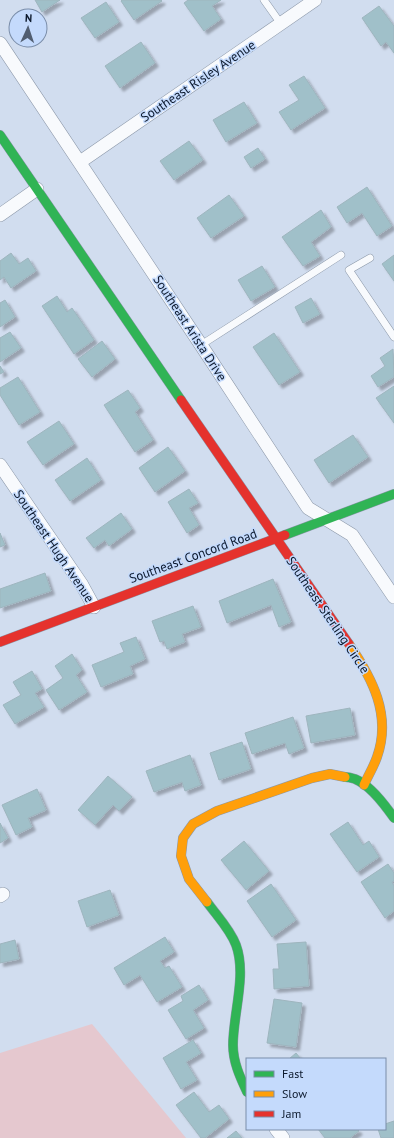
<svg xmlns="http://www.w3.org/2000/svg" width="394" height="1138" viewBox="0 0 394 1138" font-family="'PT Sans',sans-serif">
<defs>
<filter id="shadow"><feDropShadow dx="3.5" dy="3.5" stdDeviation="1" flood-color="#0004"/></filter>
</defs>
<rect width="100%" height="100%" fill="#d1ddef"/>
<path fill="#e5c8cf" d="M92,1024l94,114h-186v-85z"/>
<g fill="#a0c0c9" stroke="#9eb5be" filter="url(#shadow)">
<path d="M35,0h25l-18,12z"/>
<path d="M122,0h39l1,1 -28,19 -13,-19z"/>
<path d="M188,0h33l-9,6 9,13 -17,12 -20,-28z"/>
<path d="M106,2l13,20 -24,16 -14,-20z"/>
<path d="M379,6l15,20v27l-8,-11 -5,4 -19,-28z"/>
<path d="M141,42l14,21 -35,25 -15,-22z"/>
<path d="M304,76l21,32 -34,22 -12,-18 20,-12 -10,-15z"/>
<path d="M244,102l13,21 -31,19 -13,-22z"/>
<path d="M189,141l14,19 -29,20 -14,-19z"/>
<path d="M258,148l7,11 -14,9 -7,-11z"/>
<path d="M367,187l25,39 -15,10 -15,-23 -15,10 -10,-16z"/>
<path d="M229,195l15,21 -33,22 -14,-20z"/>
<path d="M321,210l10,17 -20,15 9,14 -17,10 -21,-29z"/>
<path d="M11,253l8,11 9,-6 8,13 -25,17 -7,-11 -4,3v-19z"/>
<path d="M394,255v26l-12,-17z"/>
<path d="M262,266l13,21 -24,14 -13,-21z"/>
<path d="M57,296l10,16 5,-4 22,32 -20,14 -32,-48z"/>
<path d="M311,298l9,16 -17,9 -8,-16z"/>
<path d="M5,300l10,17 -15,10v-24z"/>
<path d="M10,332l11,16 -21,14v-24z"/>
<path d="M274,333l26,39 -21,13 -26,-38z"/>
<path d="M102,341l13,18 -23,18 -14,-18z"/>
<path d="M393,349l1,28 -16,10 -7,-11 14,-10 -5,-8z"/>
<path d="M0,366l4,6 -4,2z"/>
<path d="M18,377l22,35 -21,13 -19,-30v-7z"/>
<path d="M394,386v37l-18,-25z"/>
<path d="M128,390l12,18 -5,4 18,28 -18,12 -31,-47z"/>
<path d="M59,421l15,23 -31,21 -16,-23z"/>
<path d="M353,435l15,22 -39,26 -15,-23z"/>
<path d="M168,447l17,24 -30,21 -16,-24z"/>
<path d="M87,458l14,22 -31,21 -15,-21z"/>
<path d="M189,489l9,14 -9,5 10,17 -12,8 -19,-31z"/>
<path d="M121,513l11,16 -23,17 -4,-6 -11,8 -8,-10z"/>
<path d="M0,533l5,12 -5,2z"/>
<path d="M45,573l6,18 -51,17v-19z"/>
<path d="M273,579l18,43 -12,5 -8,-22 -44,18 -8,-22z"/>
<path d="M193,606l8,21 -19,7 3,8 -18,7 -3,-8 -4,1 -8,-21z"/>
<path d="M136,637l9,22 -15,7 3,8 -32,13 -9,-22 32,-13 -4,-9z"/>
<path d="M72,654l10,16 -6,5 11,17 -28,18 -13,-20 17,-12 -8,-12z"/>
<path d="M32,671l10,18 -7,4 9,14 -29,17 -12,-19 18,-10 -8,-13z"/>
<path d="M350,708l5,27 -44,8 -5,-27z"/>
<path d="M293,717l11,31 -15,6 -4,-11 -33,11 -7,-21z"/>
<path d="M242,742l9,27 -32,11 -9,-27z"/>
<path d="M190,755l11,30 -16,6 -3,-9 -28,10 -8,-21z"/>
<path d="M108,776l24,21 -13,14 -6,-6 -18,20 -17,-15z"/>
<path d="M37,789l9,21 -18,8 4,9 -16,8 -14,-30z"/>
<path d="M348,822l15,23 6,-4 10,16 -22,15 -27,-38z"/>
<path d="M0,823l8,15 -8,5z"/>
<path d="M244,841l25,30 -23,19 -25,-30z"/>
<path d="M388,864l6,9v8l-2,1 2,4v25l-9,7 -24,-36z"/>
<path d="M271,884l25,36 -24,17 -25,-36z"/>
<path d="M110,890l9,25 -32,12 -9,-26z"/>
<path d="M165,937l9,15 -14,9 5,7 4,-2 13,21 -25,15 -17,-27 -16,10 -10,-17z"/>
<path d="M15,940l4,19 -19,4v-19z"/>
<path d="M306,942l3,44 -35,3 -1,-20h6l-2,-25z"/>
<path d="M199,985l9,15 -15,10 11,18 -18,11 -18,-29 15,-9 -2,-5z"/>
<path d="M274,999l28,4 -6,44 -29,-4z"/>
<path d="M193,1040l8,13 -15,9 11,18 -16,9 -18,-31z"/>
<path d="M296,1053l5,6h-12z"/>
<path d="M194,1092l15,20 10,-7 10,14 -24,19h-4l-25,-33z"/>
<path d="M394,1121v17h-13l-3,-9h7v-5z"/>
<path d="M318,1129h39l2,2 -9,7h-25z"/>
<path d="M236,1131l6,7h-15z"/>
</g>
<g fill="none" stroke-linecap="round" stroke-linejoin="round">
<defs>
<g id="lane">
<path d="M264,0l17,24"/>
<path d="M370,258l-21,12 45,67"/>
<path d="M201,345l140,-90"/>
</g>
<g id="street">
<path d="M0,43l201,302 107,163 44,27 42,62"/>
<path d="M80,162l235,-162"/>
<path d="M0,215l37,-26"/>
<path d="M0,465l82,120 12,22"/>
<path d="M0,896l3,-2"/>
<path d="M276,1129l7,9"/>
</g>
<g id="fast">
<path d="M0,135l181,265"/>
<path d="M285,535l109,-41"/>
<path d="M345,777c3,0 7,1 10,2 15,6 30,26 39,39"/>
<path d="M207,902c10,14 23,27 29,43 11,30 -3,69 -3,100 0,17 7,32 14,47"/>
</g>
<g id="slow">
<path d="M349,644c23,34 43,71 28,113 -3,9 -9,19 -13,28"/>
<path d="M207,902l-18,-23 -8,-23 2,-18 10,-14 24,-13 95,-33 18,-4 15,3"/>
</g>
<g id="jam">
<path d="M181,400l168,244"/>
<path d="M0,642l285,-107"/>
</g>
</defs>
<use href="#lane" stroke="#8b97a8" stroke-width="8"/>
<use href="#street" stroke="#8b97a8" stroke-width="14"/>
<use href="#fast" stroke="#8b97a8" stroke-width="10"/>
<use href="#slow" stroke="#8b97a8" stroke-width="10"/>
<use href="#jam" stroke="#8b97a8" stroke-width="10"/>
<use href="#lane" stroke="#f8fafd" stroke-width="7"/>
<use href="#street" stroke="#f8fafd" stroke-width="13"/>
<use href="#fast" stroke="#30b455" stroke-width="9"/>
<use href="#slow" stroke="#ff9f0a" stroke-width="9"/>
<use href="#jam" stroke="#e5322d" stroke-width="9"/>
</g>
<g text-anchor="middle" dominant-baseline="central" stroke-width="3" stroke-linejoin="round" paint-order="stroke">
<g font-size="13" fill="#0c192d" stroke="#c4dafc">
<text transform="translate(198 81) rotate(-34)">Southeast Risley Avenue</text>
<text transform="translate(190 328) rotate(57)">Southeast Arista Drive</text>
<text transform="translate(54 546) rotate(56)">Southeast Hugh Avenue</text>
<text transform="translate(193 556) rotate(-20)">Southeast Concord Road</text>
<text transform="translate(328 615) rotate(56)">Southeast Sterling Circle</text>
</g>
</g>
<rect x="246" y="1058" width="140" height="72" fill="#c4dafc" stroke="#7a8da9"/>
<rect x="254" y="1071" width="20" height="6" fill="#30b455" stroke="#7a8da9"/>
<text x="282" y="1078" font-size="12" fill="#0c192d">Fast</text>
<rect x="254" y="1091" width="20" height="6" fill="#ff9f0a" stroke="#7a8da9"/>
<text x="282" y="1098" font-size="12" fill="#0c192d">Slow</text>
<rect x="254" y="1111" width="20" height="6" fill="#e5322d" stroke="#7a8da9"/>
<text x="282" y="1118" font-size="12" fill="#0c192d">Jam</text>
<g transform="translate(28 28) rotate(3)"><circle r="19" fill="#c4dafc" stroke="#7a8da9"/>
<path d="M0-3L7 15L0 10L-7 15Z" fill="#515e71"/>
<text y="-6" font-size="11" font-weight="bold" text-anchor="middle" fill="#0c192d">N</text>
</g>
</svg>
